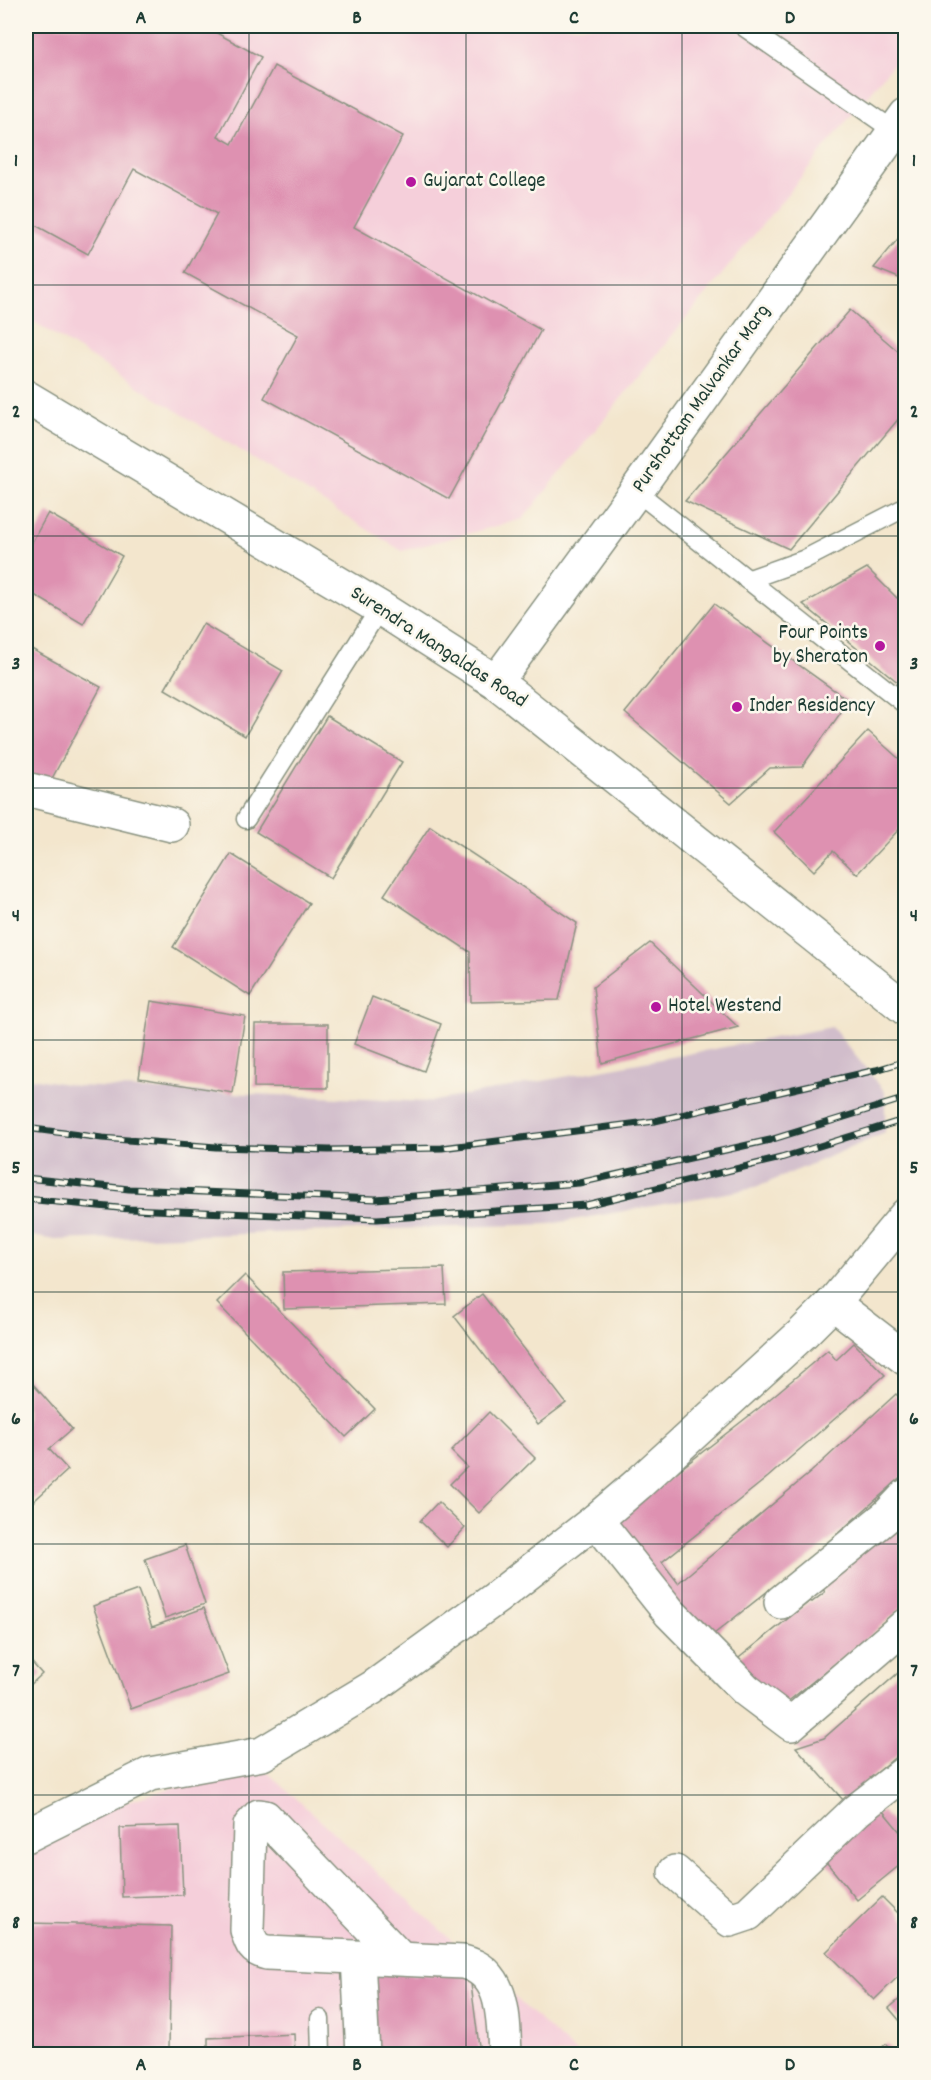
<svg xmlns="http://www.w3.org/2000/svg" width="931" height="2080" viewBox="0 0 931 2080" font-family="Dekko,sans-serif">
<rect width="100%" height="100%" fill="#fbf7ec"/>
<filter id="ink" filterUnits="userSpaceOnUse"><feTurbulence type="fractalNoise" baseFrequency=".0167" numOctaves="2"/><feDisplacementMap in="SourceGraphic" scale="12" xChannelSelector="R" yChannelSelector="G"/><feConvolveMatrix kernelMatrix="1 2 1 2 8 2 1 2 1" color-interpolation-filters="sRGB"/></filter>
<filter id="wash" filterUnits="userSpaceOnUse"><feTurbulence type="fractalNoise" baseFrequency=".008" numOctaves="4" result="noise"/><feDisplacementMap in="SourceGraphic" scale="24" xChannelSelector="R" yChannelSelector="G"/><feGaussianBlur stdDeviation="1.35" result="paint"/><feColorMatrix in="noise" values="0 0 0 0 0 0 0 0 0 0 0 0 0 0 0 0 0 1.4 0 .05"/><feComposite in="paint" operator="in"/></filter>
<g filter="url(#wash)">
<rect width="100%" height="100%" fill="#f3e6cd"/>
<g fill="#f5cfda">
<path d="M26,26h879l1,22 -383,471 -121,32 -376,-234z"/>
<path d="M254,1767l13,5 310,282h-551v-198l82,-49 83,-25z"/>
</g>
<path fill="#d1bdcb" d="M832,1027l53,65v41l-130,55 -205,36 -495,16 -29,-5v-158l51,9 352,16z"/>
<g id="blocks">
<g fill="#de91b1">
<path d="M26,26h178l57,31 -43,79 14,8 42,-78 129,70 -49,91 187,103 -92,169 -185,-101 34,-63 -113,-62 32,-59 -83,-45 -46,85 -62,-34z"/>
<path d="M906,229v52l-32,-13z"/>
<path d="M850,310l56,48v52l-117,139 -104,-48z"/>
<path d="M48,513l74,43 -39,68 -57,-34v-37z"/>
<path d="M867,568l30,30 9,-4v95l-103,-85z"/>
<path d="M714,604l135,97 -47,66 -32,1 -39,35 -106,-90z"/>
<path d="M203,624l80,47 -38,65 -80,-47z"/>
<path d="M26,646l75,41 -52,97 -23,-12z"/>
<path d="M327,716l75,46 -71,116 -75,-46z"/>
<path d="M868,731l38,34v57l-49,52 -24,-23 -19,20 -40,-39z"/>
<path d="M430,826l147,97 -18,77 -88,2 -1,-50 -86,-57z"/>
<path d="M231,854l78,49 -59,93 -77,-49z"/>
<path d="M650,943l88,84 -136,36 -9,-76z"/>
<path d="M372,997l69,27 -17,47 -70,-27z"/>
<path d="M151,1001l94,15 -12,77 -94,-15z"/>
<path d="M255,1024h73v64l-74,-1z"/>
<path d="M444,1268l2,36 -162,5 -1,-37z"/>
<path d="M245,1275l130,134 -29,28 -129,-134z"/>
<path d="M482,1294l84,109 -28,21 -84,-108z"/>
<path d="M854,1343l31,32 -117,102 -106,85 16,21 133,-111 85,-78 10,10v69l-88,78 -114,91 -94,-118 149,-116 69,-58 8,10z"/>
<path d="M26,1376l46,53 -23,20 19,21 -42,38z"/>
<path d="M489,1412l46,46 -56,55 -29,-29 17,-17 -16,-16z"/>
<path d="M438,1502l27,26 -18,19 -27,-26z"/>
<path d="M906,1503v101l-39,34 -91,73 -41,-50 75,-60 2,1 13,-10 -7,-9z"/>
<path d="M185,1545l20,59 -40,14 -20,-59z"/>
<path d="M138,1590l14,37 52,-19 25,66 -98,35 -38,-103z"/>
<path d="M26,1656l16,18 -16,15z"/>
<path d="M906,1666v82l-62,53 -48,-54 28,-9z"/>
<path d="M882,1810l24,29v21l-49,40 -34,-42z"/>
<path d="M180,1826l3,69 -61,2 -2,-69z"/>
<path d="M882,1897l24,24v48l-32,31 -48,-48z"/>
<path d="M26,1923l145,3 -2,124 -143,-3z"/>
<path d="M372,1974l98,2 10,78h-104z"/>
<path d="M906,1994v34l-17,-20z"/>
<path d="M294,2034l1,20h-87v-16z"/>
<path d="M886,2044l9,10h-21z"/>
</g>
</g>
</g>
<g filter="url(#ink)">
<use href="#blocks" fill-opacity="0" stroke="#899280" stroke-width="1.5"/>
<g fill="none" stroke-linecap="round" stroke-linejoin="round">
<defs>
<g id="lane">
<path d="M743,26l150,104"/>
<path d="M636,491l270,214"/>
<path d="M747,580l56,-20 103,-53"/>
<path d="M246,819l134,-211"/>
<path d="M320,2019l1,35"/>
</g>
<g id="street">
<path d="M26,789l146,36"/>
<path d="M833,1303l73,56"/>
<path d="M596,1520l74,93 76,77 45,34 115,-99"/>
<path d="M781,1602l106,-86 19,-20"/>
<path d="M26,1836l124,-62 112,-20 110,-66 124,-90 100,-78 42,-36 165,-151 30,-30 73,-88"/>
<path d="M675,1872l55,48 18,-6 109,-104 49,-38"/>
<path d="M358,1958l5,96"/>
<path d="M401,1959l-136,-142 -6,-1 -9,10 -3,104c4,13 6,20 20,23l196,9c43,10 40,58 42,92"/>
</g>
<g id="secondary">
<path d="M26,397l354,211 116,74 410,327"/>
<path d="M496,682l140,-191 270,-376"/>
</g>
</defs>
<use href="#lane" stroke="#899280" stroke-width="21"/>
<use href="#street" stroke="#899280" stroke-width="36"/>
<use href="#secondary" stroke="#899280" stroke-width="36"/>
<use href="#lane" stroke="#fff" stroke-width="18"/>
<use href="#street" stroke="#fff" stroke-width="33"/>
<use href="#secondary" stroke="#fff" stroke-width="33"/>
<defs>
<g id="rail">
<path d="M26,1128l76,10 114,9 113,3 113,-2 213,-27 221,-51 30,-9"/>
<path d="M26,1178l103,11 247,10 203,-16 191,-43 136,-42"/>
<path d="M26,1199l103,10 248,10 209,-14 195,-47 125,-39"/>
</g>
</defs>
<use href="#rail" stroke="#1f3d34" stroke-width="7"/>
<use href="#rail" stroke="#fbf7ec" stroke-width="4.5" stroke-dasharray="14" stroke-linecap="butt"/>
</g>
</g>
<path fill="none" stroke="#1f3d34" stroke-width="1.5" stroke-opacity="0.55" d="M249,26v2028M466,26v2028M682,26v2028M26,285h880M26,536h880M26,788h880M26,1040h880M26,1292h880M26,1544h880M26,1795h880"/>
<g fill="#b5179e" stroke="#fbf7ec" stroke-width="2">
<circle cx="411" cy="182" r="6"/>
<circle cx="880" cy="646" r="6"/>
<circle cx="737" cy="707" r="6"/>
<circle cx="656" cy="1007" r="6"/>
</g>
<g text-anchor="middle" dominant-baseline="central" stroke-width="5" stroke-linejoin="round" paint-order="stroke">
<g font-size="21" fill="#1f3d34" stroke="#fbf7ec" text-anchor="start">
<text x="423" y="182">Gujarat College</text>
<text x="868" y="634" text-anchor="end">Four Points<tspan x="868" dy="24">by Sheraton</tspan></text>
<text x="749" y="707">Inder Residency</text>
<text x="668" y="1007">Hotel Westend</text>
</g>
<g font-size="21" fill="#1f3d34" stroke="#fbf7ec">
<text transform="translate(702 399) rotate(-55)">Purshottam Malvankar Marg</text>
<text transform="translate(438 648) rotate(33)">Surendra Mangaldas Road</text>
</g>
</g>
<rect width="931" height="2080" fill="none" stroke="#fbf7ec" stroke-width="66"/>
<rect x="33" y="33" width="865" height="2014" fill="none" stroke="#1f3d34" stroke-width="2"/>
<g font-size="20" text-anchor="middle" font-weight="bold" fill="#1f3d34">
<text x="141" y="23">A</text>
<text x="357" y="23">B</text>
<text x="574" y="23">C</text>
<text x="790" y="23">D</text>
<text x="16" y="166">1</text>
<text x="914" y="166">1</text>
<text x="16" y="417">2</text>
<text x="914" y="417">2</text>
<text x="16" y="669">3</text>
<text x="914" y="669">3</text>
<text x="16" y="921">4</text>
<text x="914" y="921">4</text>
<text x="16" y="1173">5</text>
<text x="914" y="1173">5</text>
<text x="16" y="1424">6</text>
<text x="914" y="1424">6</text>
<text x="16" y="1676">7</text>
<text x="914" y="1676">7</text>
<text x="16" y="1928">8</text>
<text x="914" y="1928">8</text>
<text x="141" y="2070">A</text>
<text x="357" y="2070">B</text>
<text x="574" y="2070">C</text>
<text x="790" y="2070">D</text>
</g>
</svg>
